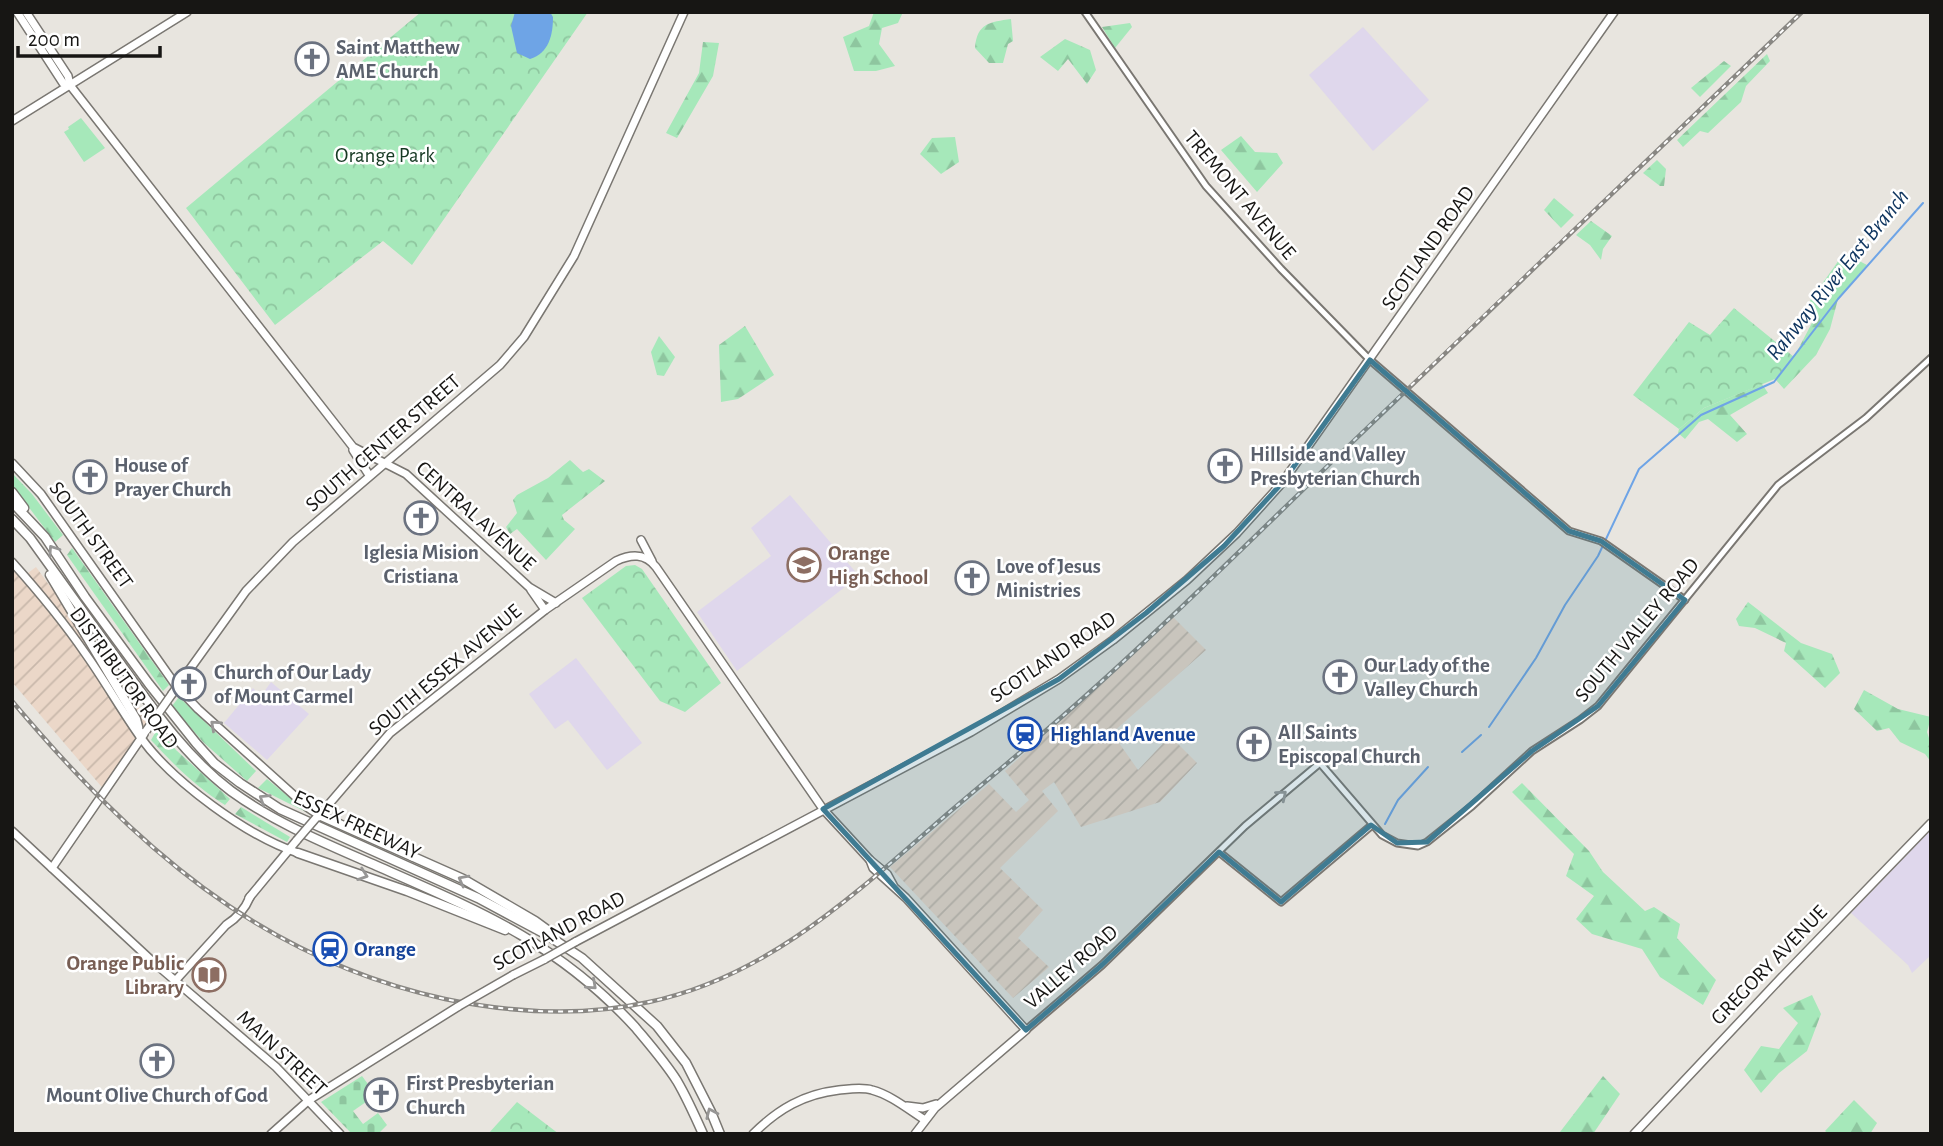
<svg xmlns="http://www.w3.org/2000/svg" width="1943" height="1146" viewBox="0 0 1943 1146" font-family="'Alegreya Sans',sans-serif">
<defs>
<pattern id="industrial-furrows" width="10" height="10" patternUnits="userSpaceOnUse" patternTransform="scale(1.75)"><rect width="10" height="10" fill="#ebd7c8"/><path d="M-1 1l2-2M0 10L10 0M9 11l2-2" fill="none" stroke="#c9b8ab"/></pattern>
<pattern id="forest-firs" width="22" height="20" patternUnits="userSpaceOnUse" patternTransform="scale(1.75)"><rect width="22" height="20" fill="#a6e8ba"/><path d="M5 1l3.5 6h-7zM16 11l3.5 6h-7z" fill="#8ec69f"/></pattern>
<pattern id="cemetery-stones" width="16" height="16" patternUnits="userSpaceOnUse" patternTransform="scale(1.75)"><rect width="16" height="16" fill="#a6e8ba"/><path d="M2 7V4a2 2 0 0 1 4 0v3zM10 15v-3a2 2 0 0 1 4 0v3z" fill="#8ec69f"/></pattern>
<pattern id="park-crowns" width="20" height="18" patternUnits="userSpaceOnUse" patternTransform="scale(1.75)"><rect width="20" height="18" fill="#a6e8ba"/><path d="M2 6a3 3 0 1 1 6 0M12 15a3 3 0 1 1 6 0" fill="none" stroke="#8ec69f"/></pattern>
</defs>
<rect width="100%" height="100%" fill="#e8e5df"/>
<g fill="url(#industrial-furrows)">
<path d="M12,555l16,18 8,-6 115,157 -45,68 -94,-110z"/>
<path d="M1173,617l33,33 -94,83 26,37 32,-34 27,27 -37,39 -79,25 -27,-45 -12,9 16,20 -58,57 43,42 -25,28 31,29 -36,31 -123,-131 99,-83 27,28 13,-12 -24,-29z"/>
</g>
<g fill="#dfd7ec">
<path d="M1363,27l66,73 -56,51 -64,-76z"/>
<path d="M790,495l69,81 -122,95 -40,-59 74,-56 -20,-28z"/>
<path d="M576,658l66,85 -35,27 -39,-50 -13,9 -26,-35z"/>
<path d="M271,682l38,32 -42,46 -43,-37 29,-35 8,8z"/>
<path d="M1931,830v125l-19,18 -4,-8 -57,-52z"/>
</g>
<path fill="#a6e8ba" d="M81,118l24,30 -21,14 -20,-30 5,-3 -1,-2z"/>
<g fill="url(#forest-firs)">
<path d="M874,12h29l-5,11 -16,5 -3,16 16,22 -19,5h-22l-11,-34 26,-11z"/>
<path d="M1011,19l2,22 -5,3 -5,19h-14l-14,-15c2,-25 15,-26 36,-29z"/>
<path d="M1130,23l2,4 -17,21 -13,-21z"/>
<path d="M1065,39l25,11 6,20 -9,14 -19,-25 -10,12 -18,-14z"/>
<path d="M703,42l16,1 -6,33 -36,62 -11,-5 33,-60z"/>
<path d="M1767,54l3,7 -24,25 -5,16 -33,31 -8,-2 -17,16 -6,-7z"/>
<path d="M1724,61l7,5 -31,31 -9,-9z"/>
<path d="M1241,136l14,16 22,1 6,10 -26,29 -36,-42z"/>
<path d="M955,137l4,25 -18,12 -21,-20 12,-16z"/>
<path d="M1657,160l9,9 -2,17h-4l-17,-13z"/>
<path d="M1554,198l20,17 -13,13 -17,-18z"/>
<path d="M1591,221l21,15 -9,13 -2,11 -11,-15 -14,-10z"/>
<path d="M1844,253l23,12 -29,34 -8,30 -14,26 -32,34 -9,-10 19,-22 19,-36 -11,-9z"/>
<path d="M745,326l29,49 -36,24 -17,3 -2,-57z"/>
<path d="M659,336l16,21 -11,19 -7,-1 -6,-23z"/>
<path d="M1762,384l6,9 -38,22 17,19 -10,8 -29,-23 -9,3 -14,17 -7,-6 1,-4 25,-21z"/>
<path d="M570,460l13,12 6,-3 16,12 -43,34 2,5 11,9 -29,31 -29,-31 -7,5 -4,-7 11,-14 -4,-13 4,-5 31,-17z"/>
<path d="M12,473l20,21 31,41 -8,7 -43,-57z"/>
<path d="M72,548l97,137 -6,6 -96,-136z"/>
<path d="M1748,602l53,41 31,11 8,19 -15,15 -41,-37 2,-8 -31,-15 -16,-2 -3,-7z"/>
<path d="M1864,690l34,19 33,8 -4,15 4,12v18l-6,-8 -25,-12 -11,-14 -12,3 -23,-22z"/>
<path d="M179,697l77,74 -9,10 -44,-39 -31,-36z"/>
<path d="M158,728l18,22 54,49 -5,6c-29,-18 -51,-40 -74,-65z"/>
<path d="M267,779l41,34 -50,-25z"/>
<path d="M1522,783l67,68 14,21 42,39 9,-4 26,17 -3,14 39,42 -13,25 -43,-28 -18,-28 -50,-15 -16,-15 18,-23 -28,-20 8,-22 -62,-62z"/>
<path d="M241,807l49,30 -3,5 -52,-28z"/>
<path d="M1812,995l9,19 -14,37 -28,22 -18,20 -17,-23 17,-24 18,3 19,-26 -15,-15z"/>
<path d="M1603,1076l17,18 -27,40h-31l-2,-2z"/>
<path d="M1854,1100l23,23 -7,11h-41l-4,-3z"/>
</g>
<path fill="url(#cemetery-stones)" d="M362,1076l14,19 -23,16 10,13 15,-11 9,12 -9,9h-26l-31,-32z"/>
<g fill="url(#park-crowns)">
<path d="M421,12h167l-176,253 -29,-24 -108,84 -89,-117z"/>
<path d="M1734,308l60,49 -19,22 -71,29 -25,21 -46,-34 56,-73 21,13z"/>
<path d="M635,565l7,4 79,114 -36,29 -25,-11 -78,-103 44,-32z"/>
<path d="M517,1102l42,32h-71z"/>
</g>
<path fill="#6ea4e6" d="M515,12h35l3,5c0,18 -4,36 -23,42l-13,-6 -6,-27z"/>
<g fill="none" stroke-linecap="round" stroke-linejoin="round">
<g stroke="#6ea4e6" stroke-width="2">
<path d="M1489,727l47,-69 29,-53 33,-49 41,-87 62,-54 73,-33 64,-83 85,-96"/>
<path d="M1462,752l19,-17"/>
<path d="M1385,824l13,-24 30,-33"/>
</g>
<defs>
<g id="minor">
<path d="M1085,12l121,174 75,83 89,91 199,171 32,10 84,59"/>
<path d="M1219,852l62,50 91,-77"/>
<path d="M1026,1030l76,-65 143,-139 75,-63 62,72 15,8 21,3 9,-4 45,-36 60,-55 48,-31 18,-14 180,-221 88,-67 65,-60"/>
</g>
<g id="major">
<path d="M17,12l46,71 7,2 3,4 280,358 53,27 123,113 27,16"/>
<path d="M26,12l42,64 2,9"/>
<path d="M12,121l175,-109"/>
<path d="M353,450l16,25"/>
<path d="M12,463l29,31 136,193 21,22 109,98 12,8"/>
<path d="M641,540l11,21"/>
<path d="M12,562c26,29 51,59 73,91 20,28 36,57 56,85 32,44 106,98 157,115"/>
<path d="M531,590l14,20"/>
<path d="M172,694l74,-103 47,-49 207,-177 24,-28 50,-81 110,-244"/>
<path d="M317,818l73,-85 155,-123 71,-49c15,-7 29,-8 40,6l167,242 47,51 17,14 6,11"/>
<path d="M12,831l139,129 125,107 64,67"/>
<path d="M870,860l3,8 33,30 120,132 -91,78 -20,26"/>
<path d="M52,868l92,-134"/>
<path d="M249,898l48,-58"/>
<path d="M575,942l396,-210 88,-53 54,-39 74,-60 50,-47 45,-50 332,-471"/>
<path d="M513,975l32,-16"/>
<path d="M175,981l51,-56c11,-7 19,-16 24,-28"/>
<path d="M907,1106l16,2 13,-4"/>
<path d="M271,1134l38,-34 150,-94"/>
<path d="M753,1134c25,-25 51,-40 86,-44 11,-1 23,-3 33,0 19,5 37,20 53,30"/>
<path d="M1634,1134l147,-156 150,-155"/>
</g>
<g id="highway">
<path d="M12,492l12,16"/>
<path d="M12,502l33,35 40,60 64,87 47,59 18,20 26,20 40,26 198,89 69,37 35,23 75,68 29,37 25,49 9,22"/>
<path d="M12,519l18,19c30,42 60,84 90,125 33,46 65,93 111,128 44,32 96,53 146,75 102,45 180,76 258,161 15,18 30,35 42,54 10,17 18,35 26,53"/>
<path d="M50,575l86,144 5,19"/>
<path d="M319,815l144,64 72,42 11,8"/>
<path d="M298,853l109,38 98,39"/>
</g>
</defs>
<use href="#minor" stroke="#7a7772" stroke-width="9"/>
<use href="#major" stroke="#7a7772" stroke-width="10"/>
<use href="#highway" stroke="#7a7772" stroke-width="11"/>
<use href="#minor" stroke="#fff" stroke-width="5"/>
<use href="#major" stroke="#fff" stroke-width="7"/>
<use href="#highway" stroke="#fff" stroke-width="8"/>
<defs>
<path id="rail" d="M12,701c120,142 246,257 433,298 67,14 137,18 204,3 123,-26 212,-114 304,-193 47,-40 94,-78 139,-119 85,-76 166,-157 248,-236 153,-148 308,-294 462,-442"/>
</defs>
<use href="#rail" stroke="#898783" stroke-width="4.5"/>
<use href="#rail" stroke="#fff" stroke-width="2" stroke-dasharray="5" stroke-linecap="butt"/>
<defs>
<g id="major-bridge">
<path d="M146,731l26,-37"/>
<path d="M297,840l19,-22"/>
<path d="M545,959l30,-17"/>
<path d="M459,1006l54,-31"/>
</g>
</defs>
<use href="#major-bridge" stroke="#7a7772" stroke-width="10" stroke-linecap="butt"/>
<use href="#major-bridge" stroke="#fff" stroke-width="7"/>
</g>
<defs><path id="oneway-chevron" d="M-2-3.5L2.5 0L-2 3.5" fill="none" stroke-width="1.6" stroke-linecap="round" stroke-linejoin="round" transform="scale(1.75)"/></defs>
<g stroke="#979695">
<use href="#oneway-chevron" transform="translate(53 550) rotate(-124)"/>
<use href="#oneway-chevron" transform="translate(215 725) rotate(-138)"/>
<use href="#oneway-chevron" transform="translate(1282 795) rotate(-40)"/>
<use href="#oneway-chevron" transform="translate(264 799) rotate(-148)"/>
<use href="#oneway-chevron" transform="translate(363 875) rotate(19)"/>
<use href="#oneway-chevron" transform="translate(463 880) rotate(-152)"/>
<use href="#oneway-chevron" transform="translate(592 985) rotate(42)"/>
<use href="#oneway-chevron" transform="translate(711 1113) rotate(-114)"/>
</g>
<path fill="#3f7b92" fill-opacity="0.2" stroke="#3f7b92" stroke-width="5" stroke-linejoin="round" d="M1370,360l199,171 32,10 84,59 -87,106 -66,45 -105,91 -30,1 -26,-18 -90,77 -62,-50 -117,113 -76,65 -203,-221 236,-130 87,-66 78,-67 58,-63z"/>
<defs>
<symbol id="church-ring" viewBox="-11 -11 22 22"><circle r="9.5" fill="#fff" stroke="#6b7280" stroke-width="1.5"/><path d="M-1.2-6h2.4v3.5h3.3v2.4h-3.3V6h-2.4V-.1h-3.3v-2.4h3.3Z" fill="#6b7280"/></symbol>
<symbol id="school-ring" viewBox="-11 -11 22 22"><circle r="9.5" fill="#fff" stroke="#8d6e63" stroke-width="1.5"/><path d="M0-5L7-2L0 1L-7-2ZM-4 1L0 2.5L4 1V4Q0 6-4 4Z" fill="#8d6e63"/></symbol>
<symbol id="station-ring" viewBox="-11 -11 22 22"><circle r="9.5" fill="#fff" stroke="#1a4fb4" stroke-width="1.5"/><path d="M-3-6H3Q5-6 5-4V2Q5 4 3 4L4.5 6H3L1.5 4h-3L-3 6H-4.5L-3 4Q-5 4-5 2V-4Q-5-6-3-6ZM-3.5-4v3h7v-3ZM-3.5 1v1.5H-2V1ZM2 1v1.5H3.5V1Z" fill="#1a4fb4"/></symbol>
<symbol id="library-ring" viewBox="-11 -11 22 22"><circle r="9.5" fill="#fff" stroke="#8d6e63" stroke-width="1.5"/><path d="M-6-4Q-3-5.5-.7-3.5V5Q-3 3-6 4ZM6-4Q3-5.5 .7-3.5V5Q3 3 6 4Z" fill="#8d6e63"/></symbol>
</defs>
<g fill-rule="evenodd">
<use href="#church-ring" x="293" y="40" width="38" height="38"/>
<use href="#church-ring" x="1206" y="447" width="38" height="38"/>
<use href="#church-ring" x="71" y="458" width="38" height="38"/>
<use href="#church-ring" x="402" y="499" width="38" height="38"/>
<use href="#school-ring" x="785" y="546" width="38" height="38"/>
<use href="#church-ring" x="953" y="559" width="38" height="38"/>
<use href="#church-ring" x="1321" y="658" width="38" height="38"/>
<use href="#church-ring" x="170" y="665" width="38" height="38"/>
<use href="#station-ring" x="1006" y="715" width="38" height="38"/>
<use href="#church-ring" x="1235" y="725" width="38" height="38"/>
<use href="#station-ring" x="311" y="930" width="38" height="38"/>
<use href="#library-ring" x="190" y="956" width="38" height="38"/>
<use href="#church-ring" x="138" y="1042" width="38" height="38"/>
<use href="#church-ring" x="362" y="1076" width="38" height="38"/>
</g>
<g text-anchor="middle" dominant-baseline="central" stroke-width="5" stroke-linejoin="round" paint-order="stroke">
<g font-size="21" font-weight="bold" fill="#5b616d" stroke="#fff" text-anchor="start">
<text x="336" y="47">Saint Matthew<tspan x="336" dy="24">AME Church</tspan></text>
<text x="1250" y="454">Hillside and Valley<tspan x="1250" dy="24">Presbyterian Church</tspan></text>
<text x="114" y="465">House of<tspan x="114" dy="24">Prayer Church</tspan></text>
<text x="421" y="552" text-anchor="middle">Iglesia Mision<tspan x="421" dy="24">Cristiana</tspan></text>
<text x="996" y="566">Love of Jesus<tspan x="996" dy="24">Ministries</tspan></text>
<text x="1364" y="665">Our Lady of the<tspan x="1364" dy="24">Valley Church</tspan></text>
<text x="214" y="672">Church of Our Lady<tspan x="214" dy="24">of Mount Carmel</tspan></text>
<text x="1278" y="732">All Saints<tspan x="1278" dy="24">Episcopal Church</tspan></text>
<text x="406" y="1083">First Presbyterian<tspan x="406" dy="24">Church</tspan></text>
<text x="157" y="1095" text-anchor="middle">Mount Olive Church of God</text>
</g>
<g font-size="21" fill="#163923" stroke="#fff">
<text x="385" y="155">Orange Park</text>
</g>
<g font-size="21" fill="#171614" stroke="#fff">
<text transform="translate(1240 195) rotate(50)">TREMONT AVENUE</text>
<text transform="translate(1428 248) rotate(-55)">SCOTLAND ROAD</text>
<text transform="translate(383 443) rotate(-41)">SOUTH CENTER STREET</text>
<text transform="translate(476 516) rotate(42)">CENTRAL AVENUE</text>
<text transform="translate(91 535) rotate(54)">SOUTH STREET</text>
<text transform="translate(1637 630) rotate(-50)">SOUTH VALLEY ROAD</text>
<text transform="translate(1053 657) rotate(-34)">SCOTLAND ROAD</text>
<text transform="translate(445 670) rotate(-40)">SOUTH ESSEX AVENUE</text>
<text transform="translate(124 678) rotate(54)">DISTRIBUTOR ROAD</text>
<text transform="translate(357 825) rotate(25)">ESSEX FREEWAY</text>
<text transform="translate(559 931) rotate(-28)">SCOTLAND ROAD</text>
<text transform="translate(1769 965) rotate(-46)">GREGORY AVENUE</text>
<text transform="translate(1071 967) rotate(-41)">VALLEY ROAD</text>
<text transform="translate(282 1053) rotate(43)">MAIN STREET</text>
</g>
<g font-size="21" font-weight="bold" fill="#785e54" stroke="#fff" text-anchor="start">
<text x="828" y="553">Orange<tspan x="828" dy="24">High School</tspan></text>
<text x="184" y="963" text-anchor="end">Orange Public<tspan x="184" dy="24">Library</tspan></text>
</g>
<g font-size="21" font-weight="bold" fill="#164399" stroke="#fff" text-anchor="start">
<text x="1050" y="734">Highland Avenue</text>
<text x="354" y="949">Orange</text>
</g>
<g font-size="23" font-style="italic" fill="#103660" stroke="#fff">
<text transform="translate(1838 275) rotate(-51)">Rahway River East Branch</text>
</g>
</g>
<rect width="1943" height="1146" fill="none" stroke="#171614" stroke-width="28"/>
<path d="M18 46v10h142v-10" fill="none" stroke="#171614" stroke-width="3.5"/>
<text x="28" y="46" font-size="21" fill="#171614" stroke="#ffffff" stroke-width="5" paint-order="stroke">200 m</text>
</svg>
